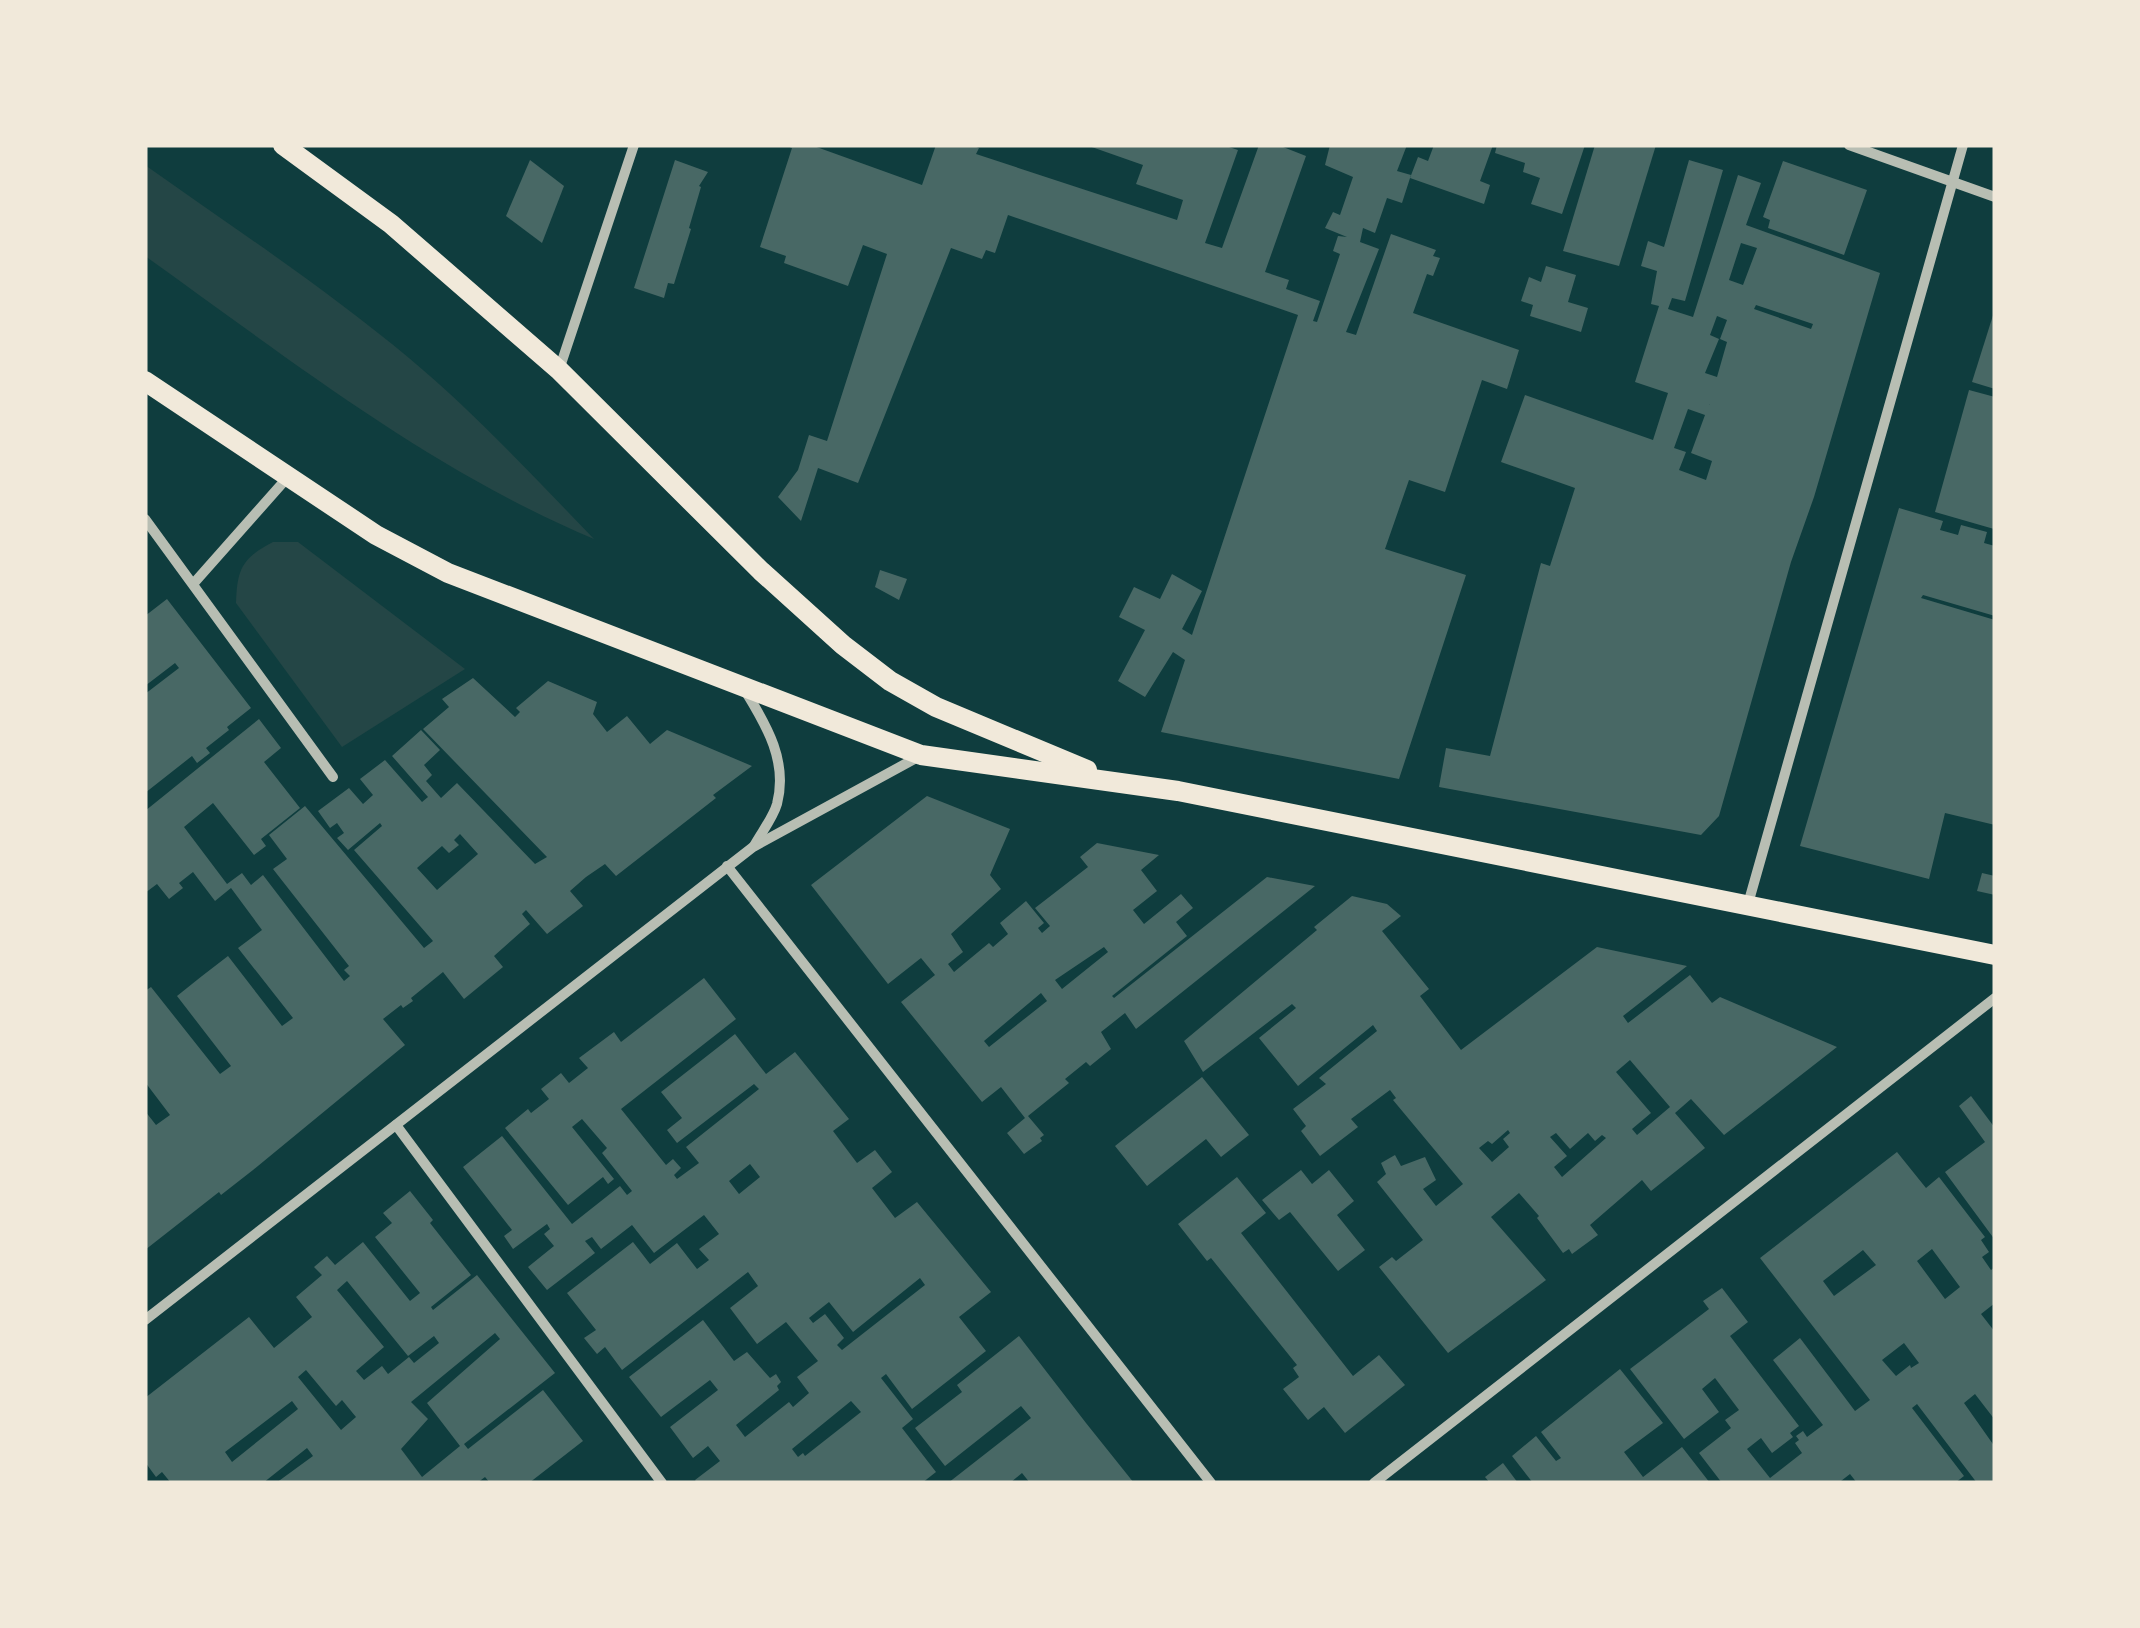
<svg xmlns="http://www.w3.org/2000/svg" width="2140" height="1628" viewBox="0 0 2140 1628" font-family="'Noto Sans',sans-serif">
<rect width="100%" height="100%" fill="#0f3d3e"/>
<g fill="#244646">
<path d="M145,165c89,63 180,123 264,193 66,55 125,119 185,181 -164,-69 -306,-181 -449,-283z"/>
<path d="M273,542h25l167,127 -123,78 -106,-144c1,-34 6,-45 37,-61z"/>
</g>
<g fill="#486865" fill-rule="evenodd">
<path d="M785,145h26l111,40 14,-40h35l8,3 -3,6 201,66 6,-20 -47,-16 7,-19 -57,-20h137l15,5 -33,93 17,5 37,-103h19l28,11 -41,116 24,8 -3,9 34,12 -7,20 4,1 23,-68 -7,-3 5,-15 9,1 -22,-9 8,-16 7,3 13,-38 -28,-12 5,-20h77l-10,26 14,4 -9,28 -15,-5 -12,35 -12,-5 -3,14 19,7 -33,83 10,3 35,-101 45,16 -3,6 7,2 -7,18 -6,-2 -14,39 106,37 -12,39 -25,-9 -37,112 -36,-12 -24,69 81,26 -67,204 -238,-47 24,-72 -12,-8 -28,45 -27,-16 27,-51 -26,-13 15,-30 26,12 12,-25 30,17 -20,38 10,6 106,-320 -290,-100 -13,38 -9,-3 -4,9 -31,-11 -93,235 -40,-15 -17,53 -23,-24 20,-27 11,-35 18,6 60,-187 -24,-9 -15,41 -64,-23 2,-7 -26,-9 32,-99z"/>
<path d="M1434,145h59l-13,36 10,4 -6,19 -74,-26 8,-21 10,4z"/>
<path d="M1497,145h88l-23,69 -31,-10 9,-26 -17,-6 2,-9 -30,-10z"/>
<path d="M1595,145h61l-37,121 -56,-15z"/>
<path d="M530,160l34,26 -22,57 -36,-27z"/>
<path d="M675,160l33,12 -9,14 2,1 -12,41 2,1 -17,55 -6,-1 -4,15 -30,-10z"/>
<path d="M1689,160l34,10 -38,131 -13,-3 -4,11 25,8 45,-142 23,8 -15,42 134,48 -66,224 -23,65 -72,254 -18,19 -262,-48 7,-39 44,8 51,-193 9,3 25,-78 -74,-26 24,-67 128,45 15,-47 -33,-11 24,-76 -8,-2 6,-33 -16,-5 7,-25 16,6zM1741,243l16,5 -14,37 -14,-5zM1756,305l57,19 -2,5 -57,-20zM1717,316l10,4 -7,19 7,3 -18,63 8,-28 -12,-4 14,-34 -9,-4zM1688,409l17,6 -14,38 21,8 -6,19 -27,-10 7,-18 -12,-4z"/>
<path d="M1783,161l84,29 -23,65 -76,-27 2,-8 -7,-3z"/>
<path d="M1546,266l30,9 -8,27 20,6 -7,24 -51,-16 3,-11 -12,-4 8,-24 12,5z"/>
<path d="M1995,309v80l-23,-7z"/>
<path d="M1969,390l26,7 -1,132 -59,-17z"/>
<path d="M1899,508l44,13 -3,9 18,5 3,-10 26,7 -3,11 11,3v70l-72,-21 -2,3 74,22v205l-50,-12 -16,66 -129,-33z"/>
<path d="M880,570l27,9 -8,21 -24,-13z"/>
<path d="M167,599l84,109 -24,19 2,3 -23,18 4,5 -13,10 -5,-7 -47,37v-99l34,-26 -4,-5 -30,23v-70z"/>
<path d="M473,678l42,39 5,-5 -4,-4 32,-27 49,21 -4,12 14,18 20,-16 23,28 17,-14 85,36 -39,29 3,3 -100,78 -11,-12 -19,13 -16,14 13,15 -36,28 -21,-24 -4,4 8,10 -36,32 9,11 -39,32 -21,-27 -32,26 2,3 -10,7 -2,-3 -18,14 22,26 -152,125 -32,25 -2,-3 -74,58v-139l11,14 14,-10 -25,-33v-91l6,-4 69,87 11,-8 -54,-70 25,-20 26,-20 54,70 11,-8 -55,-70 24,-18 -31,-42 -16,13 -22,-29 -14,11 4,5 -14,11 -12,-15 -12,9v-82l114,-92 22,29 -17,14 36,46 -39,31 5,7 -12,9 -41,-52 -29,24 43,57 15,-11 9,12 12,-10 81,106 6,-5 -6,-6 5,-4 -76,-97 14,-10 -18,-24 36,-29 119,142 9,-7 -79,-91 28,-24 -2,-3 -32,27 -11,-12 7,-5 -7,-10 -7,5 -12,-17 31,-23 14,16 10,-9 -13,-16 25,-19 37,42 6,-5 -36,-41 29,-26 19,20 -16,15 8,10 -6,6 15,17 16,-15 78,81 12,-7 -124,-128 26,-22 -7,-8zM460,834l18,20 -41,36 -20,-22 25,-22 7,7 10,-8 -5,-5z"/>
<path d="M927,796l83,33 -20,46 11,14 -50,45 12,18 -15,12 6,8 35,-29 4,4 15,-13 -8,-11 26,-22 18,22 -6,5 4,5 8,-7 -15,-18 53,-41 -8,-10 17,-14 62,12 -18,15 16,21 -24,19 11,14 37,-30 12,14 -17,14 11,14 -75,60 2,2 153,-121 48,9 -179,143 -11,-16 -24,19 10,17 -21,17 -4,-4 -21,17 4,4 -41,33 16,19 -4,3 2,3 -18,13 -17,-21 18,-15 -24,-31 -19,15 -81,-100 34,-27 -14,-17 -33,26 -77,-99zM1104,947l4,5 -46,37 -7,-9zM1041,993l6,8 -58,46 -5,-6z"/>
<path d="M1982,873l13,3v19l-18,-4z"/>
<path d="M1352,896l35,8 14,12 -19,15 47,58 -9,7 41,54 136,-103 90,19 -64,50 5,7 62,-48 22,28 8,-6 117,50 -113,88 -33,-36 -16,14 30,35 -54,43 -9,-11 -52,45 8,10 -26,19 -3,-5 -6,4 -26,-35 2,-2 -20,-23 -28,24 55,63 -98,73 -69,-86 13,-10 4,4 27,-21 -46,-58 9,-8 -5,-11 14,-8 6,11 24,-9 11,23 -13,9 13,17 27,-22 -70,-84 3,-2 -6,-8 -39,29 7,8 -38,29 -19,-25 5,-5 -13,-17 33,-25 -7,-6 58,-47 -4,-6 -75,61 -39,-48 37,-30 -4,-4 -89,68 -19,-31 133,-111 -3,-3zM1630,1060l40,47 -33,28 -5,-6 19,-16 -35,-41zM1508,1130l2,3 -7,6 6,8 -17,15 -13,-14 9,-7 4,3zM1556,1133l14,16 18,-16 7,8 7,-6 4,3 -44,39 -8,-10 13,-11 -17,-19z"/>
<path d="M704,978l32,41 -115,90 45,56 7,-6 8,9 -7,7 3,4 22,-16 -13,-16 73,-58 -5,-5 -77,59 -10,-13 15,-12 -21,-26 74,-58 31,40 29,-22 54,67 -16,12 24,32 18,-13 17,22 -20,16 23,30 22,-16 74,90 -32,25 27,34 -74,58 -26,-35 -5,4 32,41 -11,9 34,44 -14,11h-225l-2,-3 25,-19 -12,-15 -15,12 -23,-31 48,-37 -8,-10 -49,37 -32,-40 74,-57 31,41 13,-9 23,26 6,-4 5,8 -4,4 2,4 -43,35 9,12 44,-35 4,5 16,-14 -12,-16 21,-16 -32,-39 -29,22 -27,-36 28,-22 -10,-14 -126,98 -17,-23 -8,7 -13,-16 12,-8 -29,-37 66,-51 17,22 27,-21 20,26 12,-9 -10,-11 20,-15 -15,-19 -50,38 -22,-28 -31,24 -9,-12 -7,4 10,12 -48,37 -19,-23 26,-21 -10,-12 6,-5 -3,-5 -34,25 -9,-13 8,-6 -49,-63 39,-31 70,88 48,-38 7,9 5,-4 -30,-38 5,-5 -25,-29 -10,8 42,52 -6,5 -5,-7 -35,28 -63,-77 23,-19 3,4 18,-14 -8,-10 20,-16 8,10 19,-15 -9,-10 35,-26 7,10zM750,1164l10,13 -21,17 -10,-13zM920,1278l5,7 -83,65 -5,-5 7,-7 -19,-24 -12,9 -4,-5 20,-16 24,30zM851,1401l10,11 -56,44 -2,-3 -5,4 -6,-8z"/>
<path d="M1202,1077l47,58 -28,22 -15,-18 -59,47 -32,-40z"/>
<path d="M1971,1096l24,32v112l-50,-68 40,-30 -26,-36z"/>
<path d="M1897,1152l29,36 13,-11 46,60 -4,3 8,12 -7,5 9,13 4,-3v36l-14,11 14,18v88l-20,-26 -11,9 31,44v36h-18l-60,-79 -5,4 52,68 -9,7h-98l-7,-9 -9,7 2,2h-121l-23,-30 32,-25 -6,-8 14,-10 -24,-32 -13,11 17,23 -35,27 -54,-70 79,-60 -6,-8 19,-13 26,34 -18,14 69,90 -9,7 3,4 -21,16 -11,-15 -14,11 23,29 32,-25 -7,-10 4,-3 -3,-4 7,-5 4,6 16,-12 -50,-65 27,-22 55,73 15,-11 -110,-142zM1932,1249l28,38 -15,12 -28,-38zM1863,1250l13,15 -42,31 -11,-15zM1904,1343l15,20 -8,5 -1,-3 -14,11 -14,-16z"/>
<path d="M1301,1170l11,14 17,-14 25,31 -17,14 28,35 -27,21 -48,-59 -11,8 -17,-20z"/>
<path d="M1237,1177l29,36 -25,20 112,143 26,-21 26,30 -60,48 -21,-26 -16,13 -25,-31 16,-12 -6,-9 4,-3 -86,-107 -4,3 -29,-37z"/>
<path d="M410,1191l23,29 -3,3 41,52 -40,32 2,3 44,-35 78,98 -91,71 4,5 75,-59 40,51 -54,42h-39l-5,-6 -8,6h-201l37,-27 -6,-8 -44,35h-92l-9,-11 -6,5 -11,-15v-64l104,-81 25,31 38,-31 -16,-20 26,-22 -8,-8 13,-11 8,9 28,-23 47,59 10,-8 -45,-56 17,-14 -9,-10zM347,1281l61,75 26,-20 5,7 -25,20 -5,-6 -21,17 -6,-8 -18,14 -8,-9 28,-24 -47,-57zM495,1333l5,6 -73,64 33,43 -38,31 -21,-28 27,-30 -17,-17zM306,1370l30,36 6,-6 14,17 -15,13 -43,-53zM292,1401l6,8 -66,53 -7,-10z"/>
<path d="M1019,1336l67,87 48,60h-104l-8,-10 -12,10h-62l83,-65 -10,-12 -76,60 -30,-38 47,-36 -5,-7z"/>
<path d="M1620,1369l43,54 -39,29 19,25 39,-30 28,36h-177l-21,-27 24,-20 20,25 5,-3 -20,-26z"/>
<path d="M1503,1463l15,20h-28l-5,-6z"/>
</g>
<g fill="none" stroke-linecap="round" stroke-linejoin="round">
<g stroke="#b8beb3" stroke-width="10">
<path d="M1849,145l146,52"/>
<path d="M559,370l75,-225"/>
<path d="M145,519l188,258"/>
<path d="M194,583l93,-105"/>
<path d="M746,692c21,34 42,70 31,112 -4,14 -16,29 -23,42"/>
<path d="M727,866l484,617"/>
<path d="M1748,904l215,-759"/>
<path d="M396,1125l266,358"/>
<path d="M145,1320l608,-473 165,-90"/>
<path d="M1374,1483l621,-485"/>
</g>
<g stroke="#f1e9da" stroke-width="20">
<path d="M283,145l108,79 168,146 202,201 82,74 47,36 46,26 151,63"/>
<path d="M145,381l231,154 72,38 473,182 257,36 817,164"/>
</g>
</g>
<rect width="2140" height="1628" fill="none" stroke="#f1e9da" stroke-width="295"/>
</svg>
